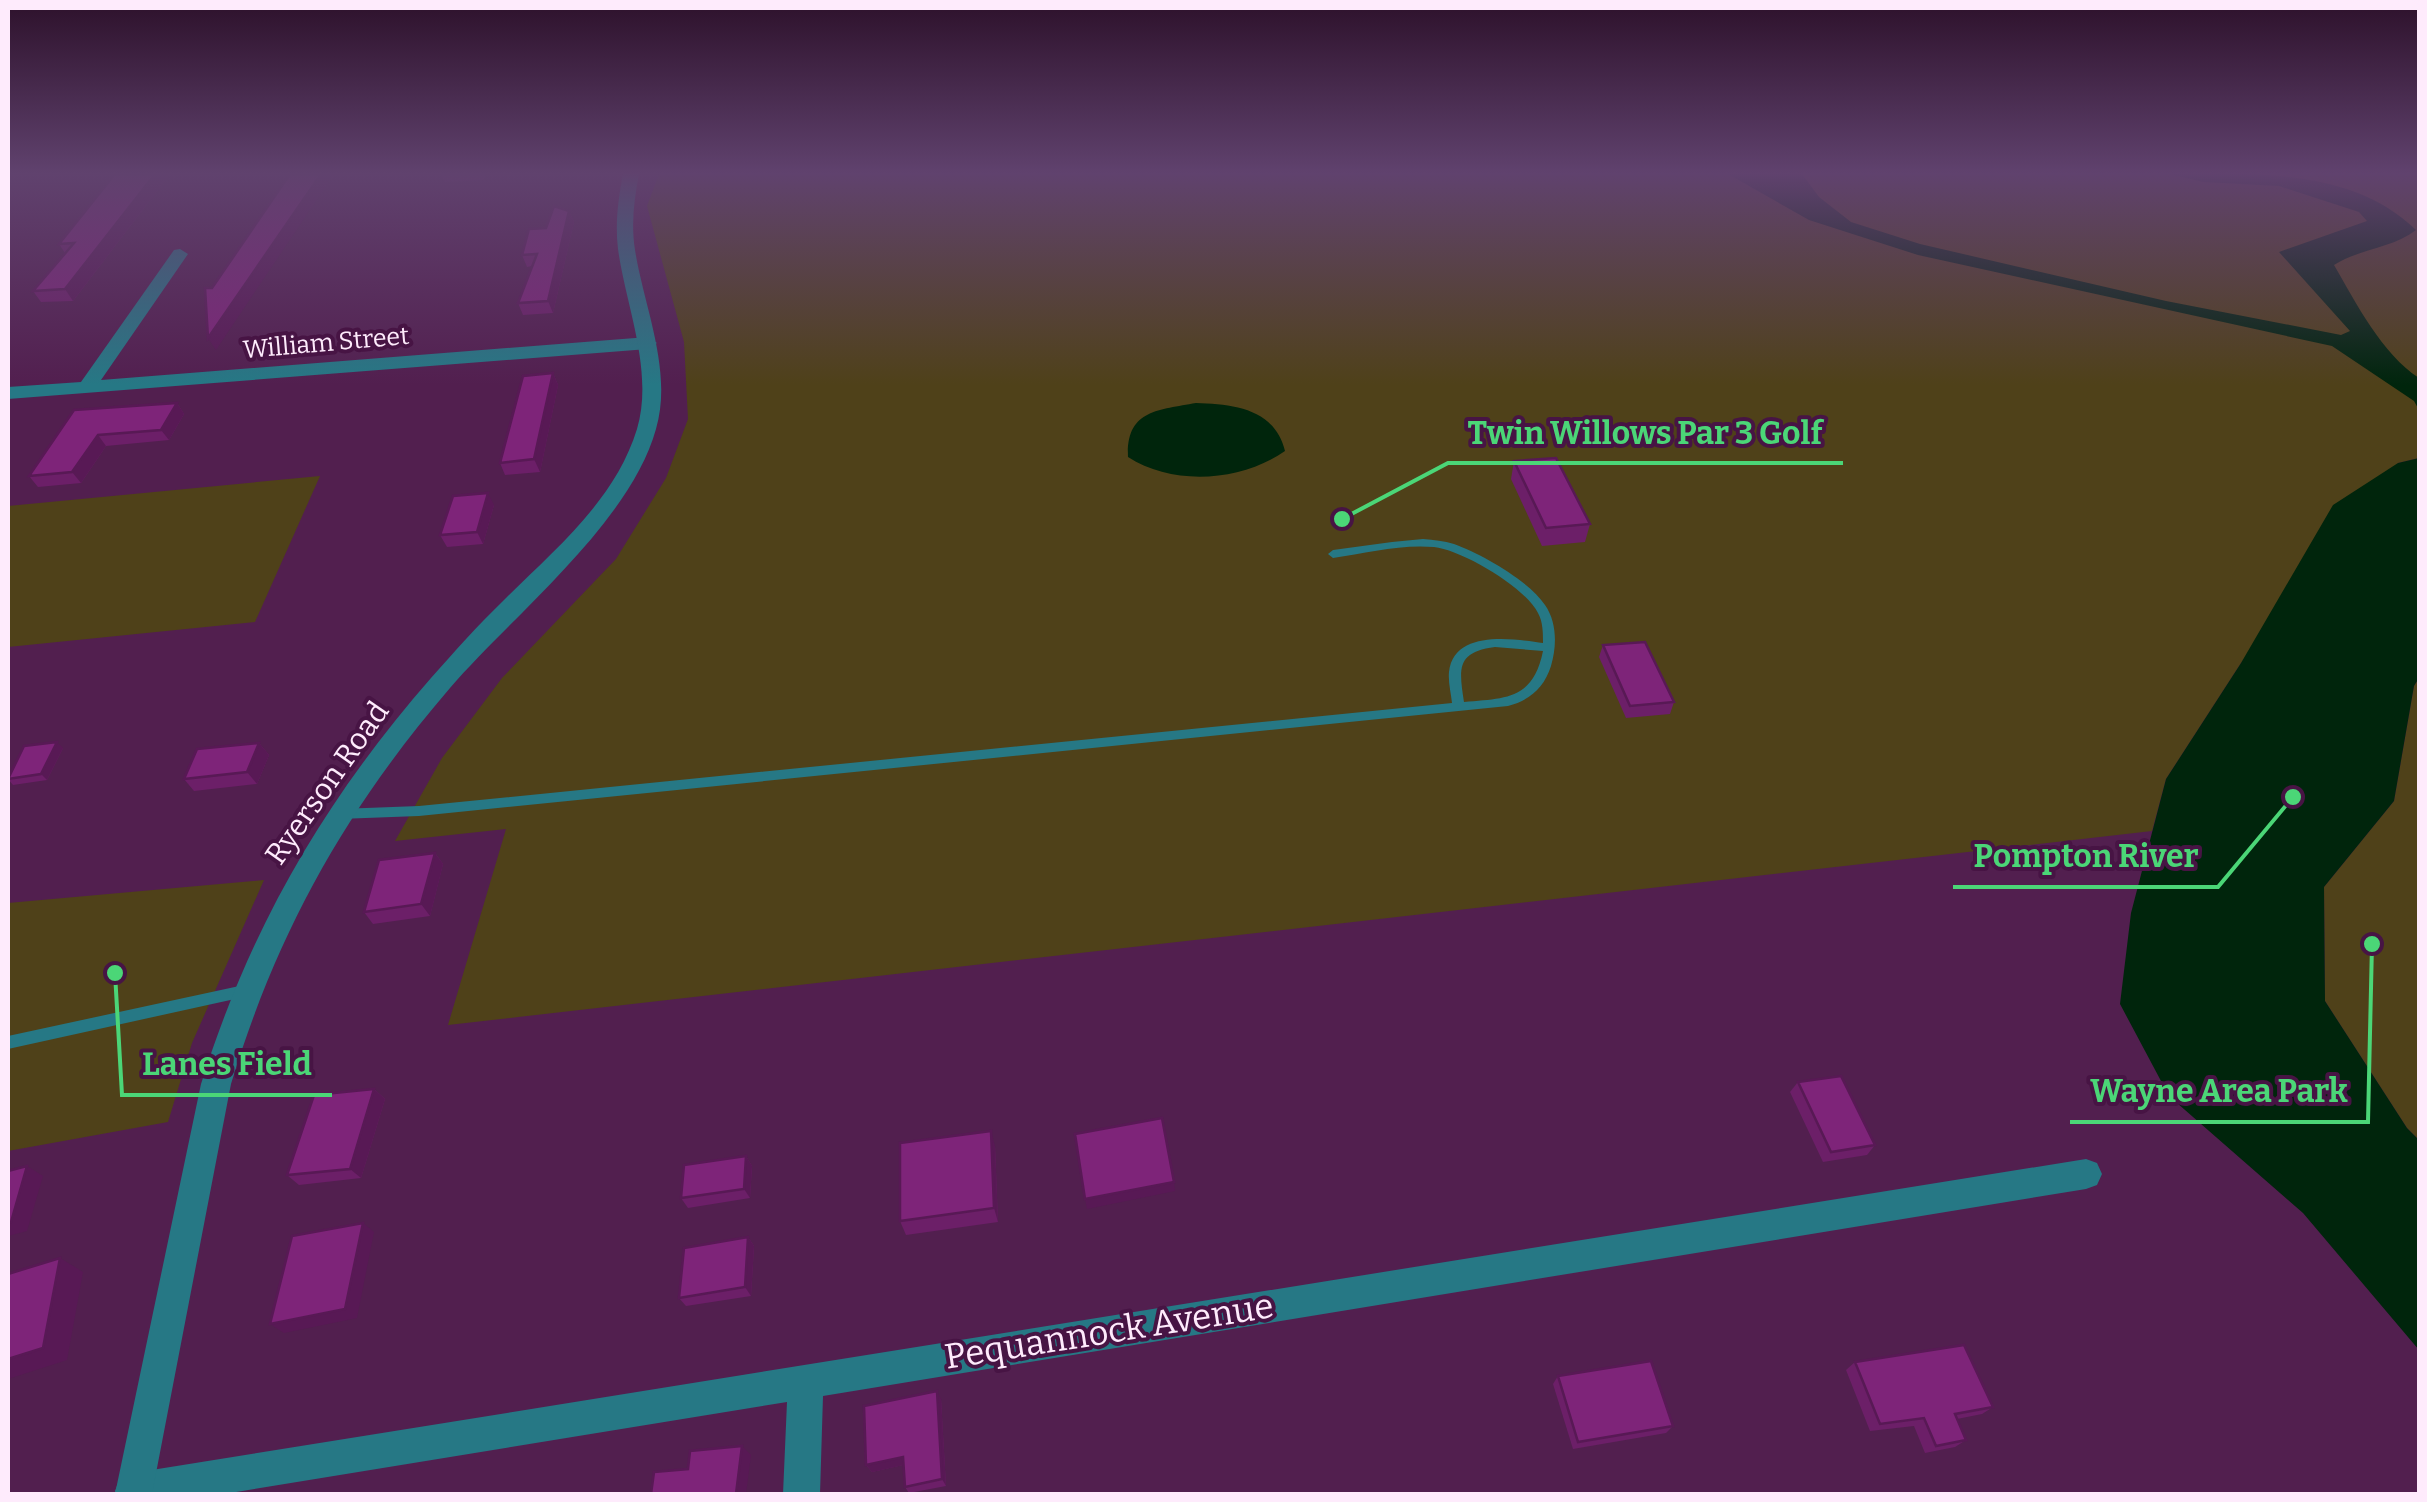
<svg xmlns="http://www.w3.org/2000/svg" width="2427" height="1502" viewBox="0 0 2427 1502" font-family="Bitter,serif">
<rect width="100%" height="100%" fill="#521f4f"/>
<g fill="#4f4119">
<path d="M659,174h1760v284l-21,5 -157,200 -75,116 -14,52 -1704,194 58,-196 -111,12 47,-83 60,-80 114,-119 50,-81 22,-59 -4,-77 -37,-136z"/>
<path d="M320,476l-65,146 -247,25v-141z"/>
<path d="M2419,678v462l-12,-12 -82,-127 -1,-114 70,-86 20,-115z"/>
<path d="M264,880l-72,163 -24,79 -160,29v-248z"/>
</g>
<g fill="#00250c">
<path d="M1728,174h74l17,23 32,25 69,22 246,57 175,34 9,-4 -71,-79 88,-31 -8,-9 -80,-26 -76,-4 -33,-8c83,0 182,-7 246,56 -23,18 -57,19 -82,35 22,38 48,89 85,113v32l-5,-9 -82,-55 -414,-91 -109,-35z"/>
<path d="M1196,403c38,1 79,6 89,48 -45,31 -112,35 -157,6 -2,-47 30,-47 68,-54z"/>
<path d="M2419,458v220l-5,8 -20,115 -70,86 1,114 82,127 12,12v210l-116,-137 -134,-117 -49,-92 11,-91 35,-134 75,-116 92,-158 65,-42z"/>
</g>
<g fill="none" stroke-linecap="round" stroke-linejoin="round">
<g fill="#267885" fill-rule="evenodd">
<path d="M1423,539c11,1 21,2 31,5 28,10 75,37 91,61 12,17 12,41 6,61 -7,22 -21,34 -43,40l-1089,110 -80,3 -5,-1 -2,-4 2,-4 5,-1 80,-3 1033,-103c-1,-10 -4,-21 -3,-31 5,-43 65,-33 94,-29 0,-10 0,-21 -5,-30 -13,-26 -76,-63 -104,-66 -33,-3 -68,6 -101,11l-5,-4 5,-4 59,-8zM1495,647l48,4c-10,49 -37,47 -79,51 -5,-33 -8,-50 31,-55z"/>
<path d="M244,985l5,2 2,4 -2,4 -5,2 -236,52v-13z"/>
</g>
<g fill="#267885" fill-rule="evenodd">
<path d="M180,249l8,5 -87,126 547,-43 9,6 -9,6 -640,50v-12l73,-5 93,-132z"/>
<path d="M2086,1159l11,4 5,11 -5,11 -11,4 -1263,207 -3,98h-37l4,-92 -563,92h-108l-1,-3 5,-13 13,-5z"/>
</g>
<path fill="#267885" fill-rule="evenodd" d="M623,174h16c-5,26 -8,50 -4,76 9,57 38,121 21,179 -26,94 -142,185 -206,259 -104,121 -173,244 -219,396l-79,410h-37l86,-410c49,-156 122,-282 230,-406 23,-26 47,-53 72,-77 51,-51 112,-100 134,-172 17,-58 -11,-122 -19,-180 -3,-25 0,-49 5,-75z"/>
</g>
<g fill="#6c1f68">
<path d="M115,174h55l-97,127 -32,1 -8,-11 32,-38 -6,-9z"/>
<path d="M441,174h45l-3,6 -38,2z"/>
<path d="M569,211l5,11 -21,91 -30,2 -5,-12 14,-37 -5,1 -5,-12 24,-27z"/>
<path d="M553,373l5,12 -18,87 -35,3 -5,-12z"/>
<path d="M177,403l7,11 -15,26 -63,6 -25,37 -43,4 -9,-11 45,-66z"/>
<path d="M1514,461l76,63 -5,18 -43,4 -31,-67z"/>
<path d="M494,505l-11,39 -36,3 -7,-12z"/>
<path d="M1603,645l71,57 -4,12 -44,4 -27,-61z"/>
<path d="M259,743l10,12 -12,29 -63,7 -10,-12z"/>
<path d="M63,748l-16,32 -34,5 -5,-6z"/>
<path d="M435,853l8,11 -13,52 -57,8 -9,-12z"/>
<path d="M1798,1082l77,63 -8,10 -44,7 -33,-70z"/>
<path d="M374,1089l11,10 -24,79 -62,7 -12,-10z"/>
<path d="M995,1146l3,76 -92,13 -6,-14z"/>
<path d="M746,1156l6,10 -2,32 -62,10 -7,-10z"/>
<path d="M748,1237l6,9 -3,50 -65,10 -7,-8z"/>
<path d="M1855,1362l138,45 -11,7 -25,5 9,21 -11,7 -30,6 -11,-27 -44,5 -24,-61z"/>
<path d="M1558,1376l115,50 -7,7 -93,16 -20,-65z"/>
<path d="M941,1399l5,87 -37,7 -4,-6 -2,-22 -31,7 -6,-7z"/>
</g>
<g fill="#581955">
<path d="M155,174h15l-97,127 -8,-12z"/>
<path d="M321,174h13l-118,176 -8,-12z"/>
<path d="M569,211l5,11 -21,91 -5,-12z"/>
<path d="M553,373l5,12 -18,87 -6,-13z"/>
<path d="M177,403l7,11 -15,26 -8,-10z"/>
<path d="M98,435l8,11 -25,37 -9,-11z"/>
<path d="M488,493l6,12 -11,39 -6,-12z"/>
<path d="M57,742l6,6 -16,32 -6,-6z"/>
<path d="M259,743l10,12 -12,29 -10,-12z"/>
<path d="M435,853l8,11 -13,52 -9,-12z"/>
<path d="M374,1089l11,10 -24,79 -11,-9z"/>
<path d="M991,1131l4,15 3,76 -4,-14z"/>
<path d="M746,1156l6,10 -2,32 -6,-9z"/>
<path d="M27,1166l16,10 -16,55 -19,5v-13z"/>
<path d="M1174,1182l1,9 -88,18 -2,-10z"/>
<path d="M363,1223l11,9 -17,86 -73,15 -14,-9z"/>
<path d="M748,1237l6,9 -3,50 -6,-9z"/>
<path d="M60,1258l23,14 -16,88 -59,19v-20z"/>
<path d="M937,1391l4,8 5,87 -4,-7z"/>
<path d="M742,1446l9,9 -5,39h-10z"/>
<path d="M903,1457l5,7 -36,8 -6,-7z"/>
</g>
<g fill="#7e2479" stroke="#581955" stroke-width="2.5">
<path d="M115,174h40l-90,115 -32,2 41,-48 -15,1z"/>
<path d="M290,174h31l-113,164 -3,-50h7z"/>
<path d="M554,206l15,5 -21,90 -30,2 19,-49 -15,1 7,-26 17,-1z"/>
<path d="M553,373l-19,86 -34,4 23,-87z"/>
<path d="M177,403l-16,27 -63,5 -26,37 -43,4 45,-66z"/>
<path d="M1556,458l34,66 -44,4 -32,-67z"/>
<path d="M488,493l-11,39 -37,3 13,-39z"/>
<path d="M1645,642l29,60 -44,4 -27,-61z"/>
<path d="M57,742l-16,32 -33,5 16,-33z"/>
<path d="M259,743l-12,29 -63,7 13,-30z"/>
<path d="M435,853l-14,51 -57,8 15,-52z"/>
<path d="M1841,1076l34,69 -44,7 -33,-70z"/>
<path d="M374,1089l-24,80 -63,6 27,-80z"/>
<path d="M1162,1118l12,64 -89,17 -10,-65z"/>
<path d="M991,1131l3,77 -94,13v-78z"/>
<path d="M746,1156l-2,33 -63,9 3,-33z"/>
<path d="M27,1166l-16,56 -3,1v-52z"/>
<path d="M363,1223l-18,86 -75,15 22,-88z"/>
<path d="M748,1237l-3,50 -66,11 5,-50z"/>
<path d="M60,1258l-17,90 -35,11v-85z"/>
<path d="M1964,1345l29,62 -38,7 11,26 -30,6 -12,-28 -44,6 -25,-62z"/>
<path d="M1651,1361l22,65 -95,16 -20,-66z"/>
<path d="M937,1391l5,88 -37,8 -2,-30 -37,8 -2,-59z"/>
<path d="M742,1446l-6,48h-85l3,-22 34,-3 2,-18z"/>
</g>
<linearGradient id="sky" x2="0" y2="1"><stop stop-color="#2d112b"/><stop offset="0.45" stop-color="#60426e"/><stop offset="1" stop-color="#60426e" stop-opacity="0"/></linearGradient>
<rect width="2427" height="385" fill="url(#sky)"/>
<g text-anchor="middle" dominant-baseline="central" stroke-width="8" stroke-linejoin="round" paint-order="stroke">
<g font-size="25" fill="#feebfc" stroke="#471444">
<text transform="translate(326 343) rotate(-5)">William Street</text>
</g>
<g font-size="30" fill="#feebfc" stroke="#471444">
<text transform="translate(327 783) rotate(-55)">Ryerson Road</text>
</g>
<g font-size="35" fill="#feebfc" stroke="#471444">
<text transform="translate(1109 1331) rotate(-9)">Pequannock Avenue</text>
</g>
</g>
<path fill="none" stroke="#4bd677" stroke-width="4" d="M1342 519L1448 463H1843M2293 797L2218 887H1953M115 973L122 1095H332M2372 944L2368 1122H2070"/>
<g fill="#4bd677" stroke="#471444" stroke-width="4">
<circle cx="1342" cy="519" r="10"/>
<circle cx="2293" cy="797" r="10"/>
<circle cx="115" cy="973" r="10"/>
<circle cx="2372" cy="944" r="10"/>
</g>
<g font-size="32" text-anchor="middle" font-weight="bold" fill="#4bd677" stroke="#471444" stroke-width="8" stroke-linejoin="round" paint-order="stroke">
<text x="1645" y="444">Twin Willows Par 3 Golf</text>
<text x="2086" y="867">Pompton River</text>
<text x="227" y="1075">Lanes Field</text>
<text x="2219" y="1102">Wayne Area Park</text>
</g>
<rect width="2427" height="1502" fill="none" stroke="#feebfc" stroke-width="20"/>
</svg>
